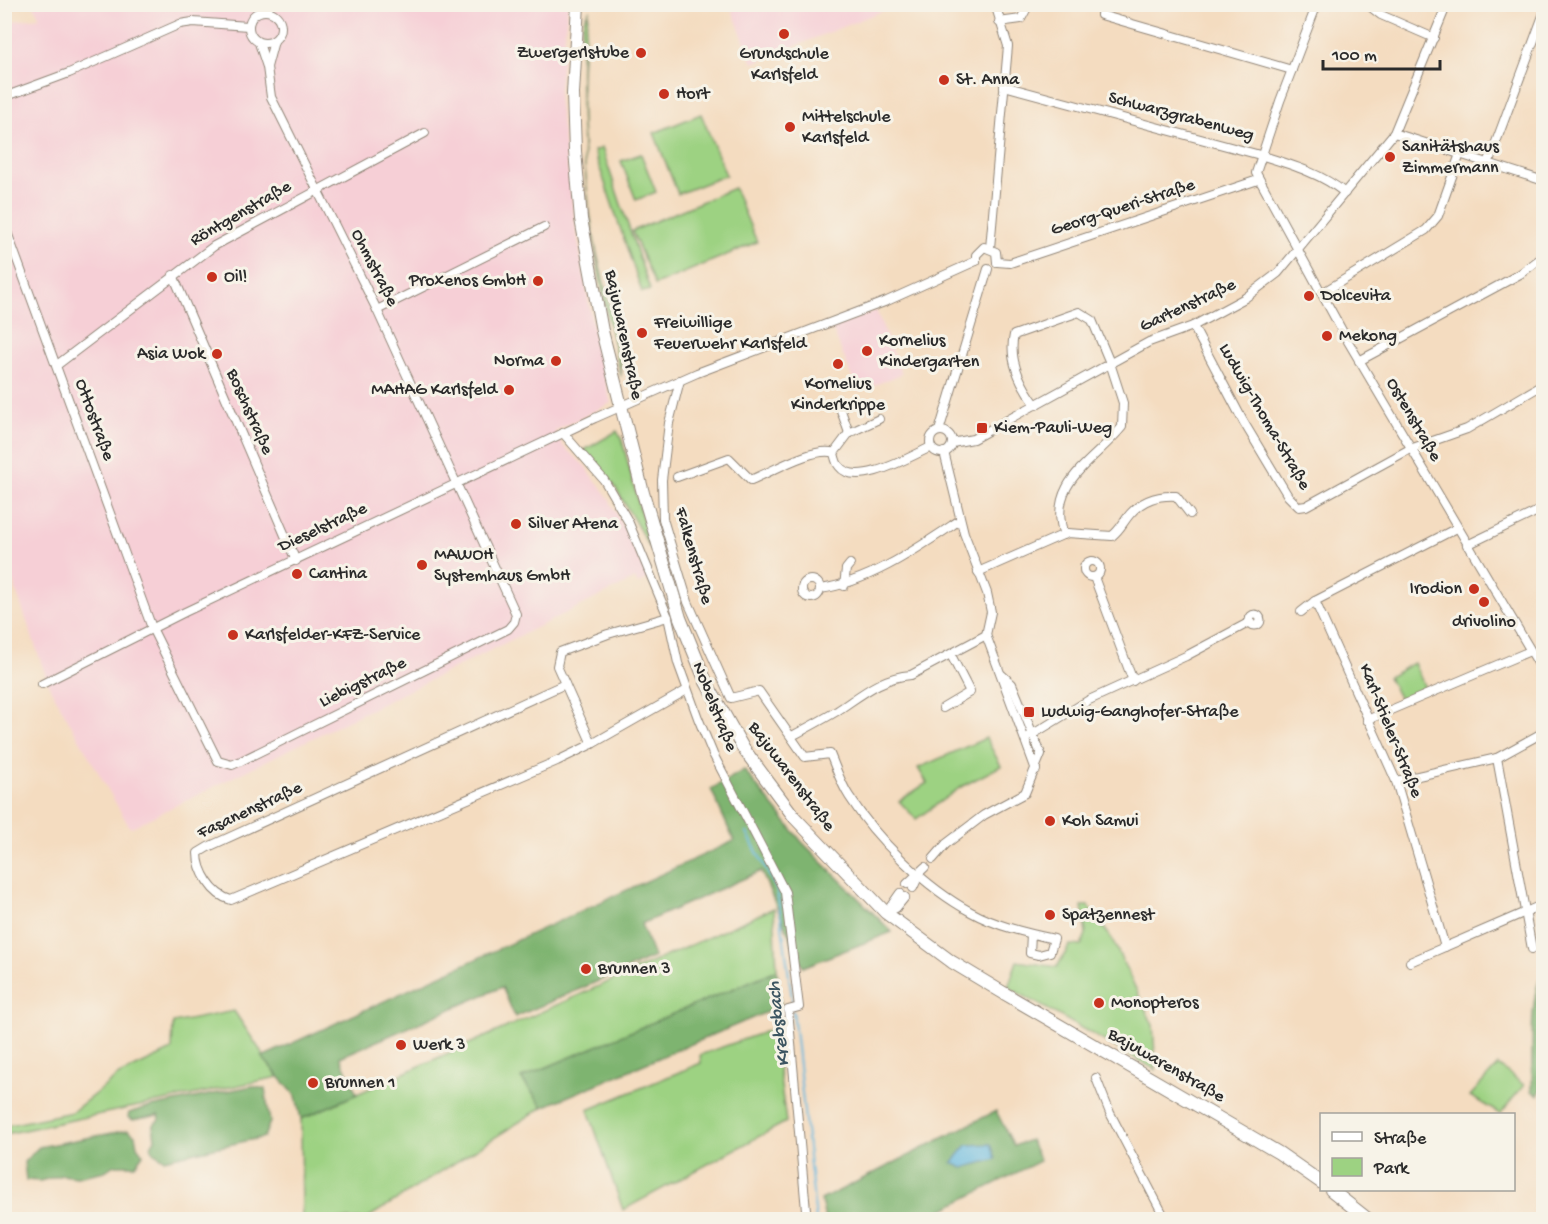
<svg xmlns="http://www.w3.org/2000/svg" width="1548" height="1224" viewBox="0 0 1548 1224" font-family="'Gochi Hand',sans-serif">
<rect width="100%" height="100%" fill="#f7f3e8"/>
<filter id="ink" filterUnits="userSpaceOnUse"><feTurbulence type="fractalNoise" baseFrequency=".0167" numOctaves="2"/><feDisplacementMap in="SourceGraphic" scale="12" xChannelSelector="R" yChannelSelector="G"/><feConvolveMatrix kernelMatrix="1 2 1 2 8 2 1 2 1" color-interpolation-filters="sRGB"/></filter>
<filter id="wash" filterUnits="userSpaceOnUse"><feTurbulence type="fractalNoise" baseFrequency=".008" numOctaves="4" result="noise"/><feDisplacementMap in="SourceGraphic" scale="24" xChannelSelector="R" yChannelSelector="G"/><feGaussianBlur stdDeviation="1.35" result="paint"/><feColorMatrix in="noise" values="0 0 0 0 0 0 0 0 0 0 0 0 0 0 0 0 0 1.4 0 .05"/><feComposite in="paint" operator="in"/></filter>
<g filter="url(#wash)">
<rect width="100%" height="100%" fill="#f4dcc0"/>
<g fill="#f6cfd6">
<path d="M33,4l535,1 -10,92 17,125 20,117 16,64 -56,28 8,15 22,20 23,31 41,81 -11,6 -3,-5 -505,249 -80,-140 -45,-129 -1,-537 36,-4z"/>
<path d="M730,5h167l-144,58z"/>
<path d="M876,310l26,64 -44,18 -26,-64z"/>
</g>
<g fill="#9dd282" stroke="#647e56" stroke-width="1.5">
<path d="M589,11c-14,68 -6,165 6,234 4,21 30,118 26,130 -25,-103 -42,-204 -40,-310 1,-15 -3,-42 8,-54z"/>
<path d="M701,114l25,61 -48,19 -24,-61z"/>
<path d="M602,148l48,142 -8,2 -48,-141z"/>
<path d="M641,154l15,38 -20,8 -15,-39z"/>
<path d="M734,188l23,54 -102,43 -23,-54z"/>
<path d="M617,431l5,9 28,108 -36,-63 -31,-34z"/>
<path d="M1414,663l12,27 -25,11 -13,-24z"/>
<path d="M986,738l15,28 -40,21 -45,32 -17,-18 28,-18 -9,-15z"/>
<path d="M1082,906h6l24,33 41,86 3,45 -148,-83 9,-26 40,6 13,-22 11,1 5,-12z"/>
<path d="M774,908l3,62 -256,108 22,29 -177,112h-64l-1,-100z"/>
<path d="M234,1011l44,66 -273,57 -1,-8 68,-14 47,-37 53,-25 1,-27z"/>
<path d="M770,1030l6,20 10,72 -163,88 -35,-100 113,-47 -1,-8z"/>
<path d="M1498,1065l26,20 -24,29 -30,-18z"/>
</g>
<g fill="#7eb470" stroke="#54704e" stroke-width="1.5">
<path d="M744,770l58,72 90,90 -89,35 -42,-96 -120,53 13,33 -139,60 -13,-30 -162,70 17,37 -56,25 -5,-23 -34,-39 472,-216 -23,-52z"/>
<path d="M777,970l4,36 -238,101 -22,-29z"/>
<path d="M1543,975v113l-5,7 -6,-4c1,-22 -4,-102 11,-116z"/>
<path d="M252,1086l13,3 5,33 -6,15 -100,22 -11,-7 -2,-6 4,-7 -2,-14 7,-6 -1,-4 -26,5 -5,-3 1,-4 12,-4z"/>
<path d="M996,1111l18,35 16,-6 10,21 -116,58h-99l-4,-19z"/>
<path d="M128,1130l7,5 2,11 6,8 -8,11h-21l-9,6 -28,6 -15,-2 -22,6 -14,-1 -2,-18 15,-15z"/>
</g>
<path fill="#62b8df" stroke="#467285" stroke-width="1.5" d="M991,1144l5,15 -33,9 -11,-5 15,-18z"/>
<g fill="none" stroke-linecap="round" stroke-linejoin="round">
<g stroke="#62b8df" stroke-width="2">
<path d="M747,833l30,57 16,115"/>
<path d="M793,1011l23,209"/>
</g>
</g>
</g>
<g filter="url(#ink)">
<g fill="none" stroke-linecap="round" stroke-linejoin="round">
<defs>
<g id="street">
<path d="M1102,4l-1,11 191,55"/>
<path d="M1317,4l-37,97 -24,72 90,165 198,335"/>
<path d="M1367,4l14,11 53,23"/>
<circle cx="265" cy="27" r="16"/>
<path d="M999,22l22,-3 8,-15"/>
<path d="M259,43l8,24"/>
<path d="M1004,86l256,69c29,9 61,18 85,38"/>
<path d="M4,97l65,-24 111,-49 13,-2 55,4"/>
<path d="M1394,133l150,48"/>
<path d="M1489,161l55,-148"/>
<path d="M4,224l148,404 66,133 14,4 9,-4 267,-132 6,-7 2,-8 -139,-304 -106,-213 -4,-30 7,-26"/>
<path d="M990,248l18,-202 -13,-42"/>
<path d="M976,261v-6l8,-8 12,5 1,10"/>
<path d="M997,262l13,1 248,-83"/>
<path d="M173,275l123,286"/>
<path d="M1322,293l104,-63 12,-14 22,-62"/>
<path d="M377,310l167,-83"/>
<path d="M1193,326l50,95 45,75 11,11 7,-1 104,-57 57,-20 77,-45"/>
<path d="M1359,361l161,-87 24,-18"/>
<path d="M57,365l157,-119 211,-113"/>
<path d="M680,380l-11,43 -7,57 1,39 25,83 43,96 28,-7 46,66 25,-3c6,14 11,30 19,42 27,43 77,92 122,116 25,14 56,21 83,27l-4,13 -11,3 -9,-2 1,-19"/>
<path d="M838,402l11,31"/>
<path d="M1036,405c-15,-20 -28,-45 -22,-70l65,-23 13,8 18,43 13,40 -1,24c-27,34 -76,55 -58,108"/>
<path d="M939,431l49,-162"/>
<circle cx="941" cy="442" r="11"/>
<path d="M563,433l41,47 24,41 40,96 10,46 20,55 15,36 72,138 14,115 -11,3 18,200 3,10"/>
<path d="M952,443l21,-4 176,-97 44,-16 52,-28 33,-25 116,-140 53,-129"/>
<path d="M944,452l20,81 23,60 4,19 -5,23 50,135"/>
<path d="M834,453l15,-20 30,-14"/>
<path d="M677,477l52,-19 22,22c20,-8 64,-34 83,-27 1,4 2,10 5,13 17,23 72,-10 92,-19"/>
<path d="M1467,545l77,-37"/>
<circle cx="1092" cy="569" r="8"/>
<path d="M978,572l89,-39 45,3c9,-7 11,-14 18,-22 13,-15 28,-19 46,-18l14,18"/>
<path d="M1094,577l39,104"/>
<circle cx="811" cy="589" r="9"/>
<path d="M844,586l2,-17 4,-5"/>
<path d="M820,589c50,-7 98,-41 140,-69"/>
<path d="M1315,601l81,180 49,166"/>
<path d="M1301,612l14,-11 142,-73"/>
<circle cx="1255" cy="620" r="5.5"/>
<path d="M42,684l143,-72 410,-194 102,-45 190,-72 89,-40"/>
<path d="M565,684l-357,163 -10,6c0,18 14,42 33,47l326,-139 35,-17 95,-54"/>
<path d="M943,708l27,-16 -19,-37"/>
<path d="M1367,720l163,-69"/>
<path d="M792,736c15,-8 30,-16 45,-25 23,-15 44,-34 74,-36l75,-40"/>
<path d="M1025,739l64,-39 97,-44 64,-34"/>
<path d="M592,744l-35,-78 3,-14 48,-18 60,-17"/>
<path d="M1497,758l35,191"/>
<path d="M1396,781l101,-23 47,-26"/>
<path d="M933,859l13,-15 38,-29 41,-22 16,-39 -29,-70 -10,-9"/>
<path d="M907,884l18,-17"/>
<path d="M913,888l6,-13"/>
<path d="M886,913l10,-5 9,-11"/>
<path d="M886,913l14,-20"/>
<path d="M1410,962l134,-58"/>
<path d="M1096,1078l14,35 56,107"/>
</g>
<g id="secondary">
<path d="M578,4l-5,90 2,57 6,68 21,112 41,162 37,125 26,64 37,66 52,70 91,95 66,49 50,30 277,161 43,30"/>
<path d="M1331,1190l38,30"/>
</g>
</defs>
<use href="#street" stroke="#908476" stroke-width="10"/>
<use href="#secondary" stroke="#908476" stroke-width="14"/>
<use href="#street" stroke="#fff" stroke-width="8"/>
<use href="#secondary" stroke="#fff" stroke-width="12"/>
</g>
</g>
<g fill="#c8321e" stroke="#f7f3e8" stroke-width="2">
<circle cx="784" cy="34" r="6"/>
<circle cx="641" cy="53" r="6"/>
<circle cx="944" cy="80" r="6"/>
<circle cx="664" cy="94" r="6"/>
<circle cx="790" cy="127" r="6"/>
<circle cx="1390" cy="157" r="6"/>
<circle cx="212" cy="277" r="6"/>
<circle cx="538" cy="281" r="6"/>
<circle cx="1309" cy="296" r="6"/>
<circle cx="642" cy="333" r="6"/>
<circle cx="1327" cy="336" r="6"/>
<circle cx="867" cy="351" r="6"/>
<circle cx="217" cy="354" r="6"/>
<circle cx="556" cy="361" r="6"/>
<circle cx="838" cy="364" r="6"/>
<circle cx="509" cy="390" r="6"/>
<rect x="976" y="422" width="12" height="12" rx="3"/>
<circle cx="516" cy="524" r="6"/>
<circle cx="422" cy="565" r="6"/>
<circle cx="297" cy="574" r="6"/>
<circle cx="1474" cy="589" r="6"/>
<circle cx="1484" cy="602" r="6"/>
<circle cx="233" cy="635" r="6"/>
<rect x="1023" y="706" width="12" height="12" rx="3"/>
<circle cx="1050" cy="821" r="6"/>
<circle cx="1050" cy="915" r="6"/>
<circle cx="586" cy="969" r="6"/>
<circle cx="1099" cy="1003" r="6"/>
<circle cx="401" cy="1045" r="6"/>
<circle cx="313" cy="1083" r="6"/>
</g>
<g text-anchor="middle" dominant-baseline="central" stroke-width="6" stroke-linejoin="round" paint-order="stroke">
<g font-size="18" fill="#2b2b2b" stroke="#f7f3e8" text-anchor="start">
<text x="629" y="53" text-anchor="end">Zwergerlstube</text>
<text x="784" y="54" text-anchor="middle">Grundschule<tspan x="784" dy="21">Karlsfeld</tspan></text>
<text x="956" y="80">St. Anna</text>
<text x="676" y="94">Hort</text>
<text x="802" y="117">Mittelschule<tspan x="802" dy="21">Karlsfeld</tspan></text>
<text x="1402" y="147">Sanitätshaus<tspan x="1402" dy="21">Zimmermann</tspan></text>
<text x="224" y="277">Oil!</text>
<text x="526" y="281" text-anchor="end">Proxenos GmbH</text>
<text x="1321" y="296">Dolcevita</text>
<text x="654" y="323">Freiwillige<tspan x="654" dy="21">Feuerwehr Karlsfeld</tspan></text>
<text x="1339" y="336">Mekong</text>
<text x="879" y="341">Kornelius<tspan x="879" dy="21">Kindergarten</tspan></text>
<text x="205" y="354" text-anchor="end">Asia Wok</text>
<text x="544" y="361" text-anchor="end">Norma</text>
<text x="838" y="384" text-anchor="middle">Kornelius<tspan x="838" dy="21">Kinderkrippe</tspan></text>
<text x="497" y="390" text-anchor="end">MAHAG Karlsfeld</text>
<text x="994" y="428">Kiem-Pauli-Weg</text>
<text x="528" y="524">Silver Atena</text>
<text x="434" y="555">MAWOH<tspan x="434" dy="21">Systemhaus GmbH</tspan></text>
<text x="309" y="574">Cantina</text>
<text x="1462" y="589" text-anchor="end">Irodion</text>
<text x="1484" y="622" text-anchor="middle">drivolino</text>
<text x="245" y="635">Karlsfelder-KFZ-Service</text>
<text x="1041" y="712">Ludwig-Ganghofer-Straße</text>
<text x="1062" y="821">Koh Samui</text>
<text x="1062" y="915">Spatzennest</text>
<text x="598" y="969">Brunnen 3</text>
<text x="1111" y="1003">Monopteros</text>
<text x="413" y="1045">Werk 3</text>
<text x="325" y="1083">Brunnen 1</text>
</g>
<g font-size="18" fill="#2b2b2b" stroke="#f7f3e8">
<text transform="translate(1181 117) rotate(15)">Schwarzgrabenweg</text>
<text transform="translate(1123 208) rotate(-18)">Georg-Queri-Straße</text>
<text transform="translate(241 214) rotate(-30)">Röntgenstraße</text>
<text transform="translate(374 268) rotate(63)">Ohmstraße</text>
<text transform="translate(1188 306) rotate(-25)">Gartenstraße</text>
<text transform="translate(623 335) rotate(78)">Bajuwarenstraße</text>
<text transform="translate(249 412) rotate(66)">Boschstraße</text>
<text transform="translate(1264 417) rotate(60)">Ludwig-Thoma-Straße</text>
<text transform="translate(94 420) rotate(70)">Ottostraße</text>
<text transform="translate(1413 420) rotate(60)">Ostenstraße</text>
<text transform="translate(323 528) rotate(-25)">Dieselstraße</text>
<text transform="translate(693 556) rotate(74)">Falkenstraße</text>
<text transform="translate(363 683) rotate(-26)">Liebigstraße</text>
<text transform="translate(714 707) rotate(68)">Nobelstraße</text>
<text transform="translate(1390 731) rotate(68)">Karl-Stieler-Straße</text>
<text transform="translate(791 777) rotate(53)">Bajuwarenstraße</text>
<text transform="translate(250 811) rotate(-25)">Fasanenstraße</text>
<text transform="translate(1166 1066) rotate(30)">Bajuwarenstraße</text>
</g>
<g font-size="20" font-style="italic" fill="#3c5561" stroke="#f7f3e8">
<text transform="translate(780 1024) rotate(-97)">Krebsbach</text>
</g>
</g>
<rect width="1548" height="1224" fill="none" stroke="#f7f3e8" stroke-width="24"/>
<rect x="1320" y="1113" width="195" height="78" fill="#f7f3e8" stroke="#a5a39c" stroke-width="1.5"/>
<rect x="1332" y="1132" width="30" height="9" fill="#ffffff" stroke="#a5a39c" stroke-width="1.5"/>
<text x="1374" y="1143" font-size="18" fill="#2b2b2b">Straße</text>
<rect x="1332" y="1158" width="30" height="18" fill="#9dd282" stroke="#a5a39c" stroke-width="1.5"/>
<text x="1374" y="1173" font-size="18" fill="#2b2b2b">Park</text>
<path d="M1323 60v9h117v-9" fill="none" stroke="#2b2b2b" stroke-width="3"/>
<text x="1332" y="60" font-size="18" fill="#2b2b2b" stroke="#f7f3e8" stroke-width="4.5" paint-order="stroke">100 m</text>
</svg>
